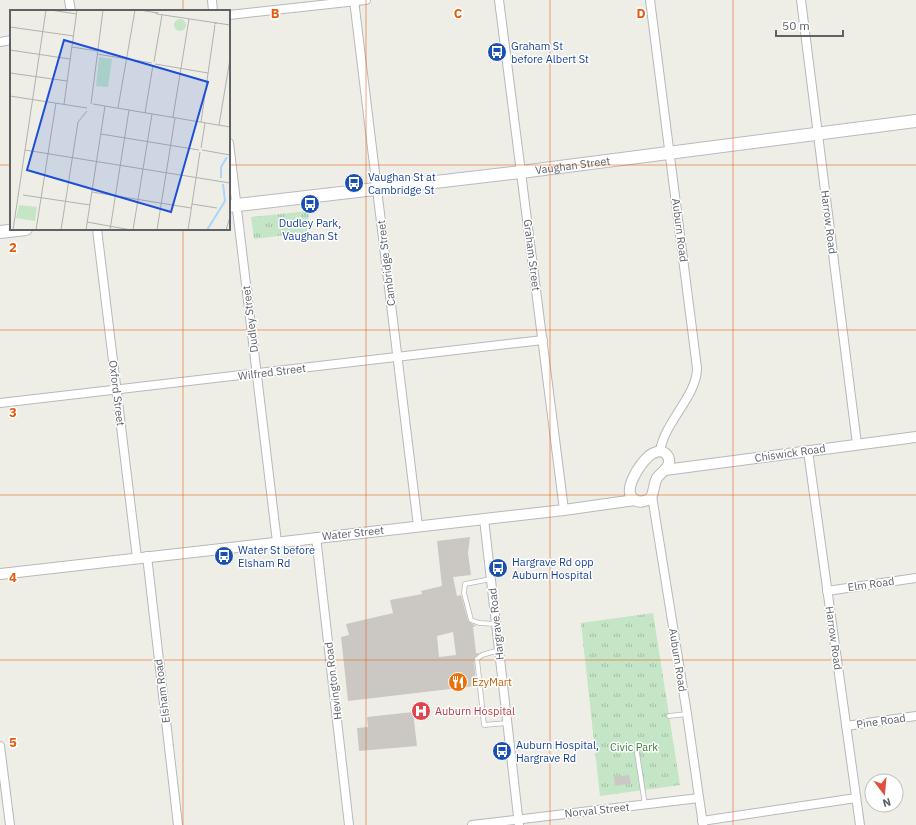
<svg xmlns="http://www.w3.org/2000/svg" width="916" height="825" viewBox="0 0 916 825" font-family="'IBM Plex Sans',sans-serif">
<defs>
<pattern id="park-tufts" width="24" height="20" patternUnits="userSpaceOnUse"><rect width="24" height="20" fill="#c4e5c6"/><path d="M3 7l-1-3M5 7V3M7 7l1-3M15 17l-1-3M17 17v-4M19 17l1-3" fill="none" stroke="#a2bda5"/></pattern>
</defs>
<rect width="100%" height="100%" fill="#efeee6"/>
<g fill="url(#park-tufts)">
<path d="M308,211l2,21 -56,7 -3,-22z"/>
<path d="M653,613l27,172 -80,11 -19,-173z"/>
</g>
<g fill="#cbc8c4" fill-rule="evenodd">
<path d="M470,537l-2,16 3,22 -18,2 4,19 4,-1 7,26 8,5 -3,1 3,26h3l-5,6 2,27 -128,15 -7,-64 8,-2 -3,-11 47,-11 -3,-13 32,-6 -1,-3 21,-5 -5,-45zM453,632l3,23 -17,2 -2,-21z"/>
<path d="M413,712l4,34 -58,5 -2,-23 11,-1 -1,-10z"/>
<path d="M629,775l2,8 -16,3 -1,-9z"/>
</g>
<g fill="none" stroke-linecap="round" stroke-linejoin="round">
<defs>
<g id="service">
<path d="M491,579l-26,5 -1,9 7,27 8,3 17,1"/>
<path d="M499,650l-17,5 -5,4 7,66 23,-2"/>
<path d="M669,716l18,-2"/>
<path d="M637,753l8,52"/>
</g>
<g id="minor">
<path d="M69,0l2,11"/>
<path d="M212,0l1,11"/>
<path d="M354,0l64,526"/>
<path d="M499,0l65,510"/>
<path d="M650,0l47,368c0,28 -32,53 -37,83"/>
<path d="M801,0l56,444"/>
<path d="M229,15l137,-15"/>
<path d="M0,42l11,-2"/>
<path d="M229,143l48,399"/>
<path d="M97,229l40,329"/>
<path d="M0,403l543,-63"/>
<path d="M808,451l52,374"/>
<path d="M652,496l35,218 16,111"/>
<path d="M484,519l35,306"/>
<path d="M316,537l33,288"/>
<path d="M147,556l31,269"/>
<path d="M827,591l89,-13"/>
<path d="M846,726l70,-10"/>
<path d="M0,746l10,79"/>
<path d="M702,821l154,-23"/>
<path d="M472,825l227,-27"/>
</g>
<g id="tertiary">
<path d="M660,451c8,2 12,9 7,16 -3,5 -8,7 -10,11 -5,8 -1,21 -13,23 -3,1 -6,1 -9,-1 -15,-8 6,-37 14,-44 3,-3 7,-4 11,-5z"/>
<path d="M665,470l251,-33"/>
<path d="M0,574l564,-64 71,-10"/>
</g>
<g id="secondary">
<path id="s1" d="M229,206l292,-34 395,-51"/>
<path d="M0,232l26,-3"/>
</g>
</defs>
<use href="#service" stroke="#b6b8bc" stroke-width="5.5"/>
<use href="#minor" stroke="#b6b8bc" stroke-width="10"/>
<use href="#tertiary" stroke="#b6b8bc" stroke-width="12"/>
<use href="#secondary" stroke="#b8babf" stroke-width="14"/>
<use href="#service" stroke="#fff" stroke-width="4"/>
<use href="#minor" stroke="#fff" stroke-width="8"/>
<use href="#tertiary" stroke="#fff" stroke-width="10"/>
<use href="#secondary" stroke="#fff" stroke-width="12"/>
</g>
<path fill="none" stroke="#e8590c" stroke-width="1" stroke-opacity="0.55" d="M183,0v11M366,0v825M550,0v825M733,0v825M0,165h11M229,165h687M183,229v596M0,330h916M0,495h916M0,660h916"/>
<defs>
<symbol id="bus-disc" viewBox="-11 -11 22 22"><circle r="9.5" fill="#1a4fb4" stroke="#fff"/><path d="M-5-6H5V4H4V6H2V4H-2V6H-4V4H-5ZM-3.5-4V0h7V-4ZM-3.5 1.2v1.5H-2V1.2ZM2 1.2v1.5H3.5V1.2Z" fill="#fff"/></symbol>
<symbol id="restaurant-disc" viewBox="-11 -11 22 22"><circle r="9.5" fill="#e8710a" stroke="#fff"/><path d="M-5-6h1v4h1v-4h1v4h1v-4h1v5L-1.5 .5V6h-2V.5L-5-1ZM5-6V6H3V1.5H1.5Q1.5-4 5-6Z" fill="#fff"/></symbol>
<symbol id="hospital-disc" viewBox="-11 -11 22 22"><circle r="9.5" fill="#e0444e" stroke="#fff"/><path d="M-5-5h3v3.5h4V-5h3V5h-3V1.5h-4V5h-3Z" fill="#fff"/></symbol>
</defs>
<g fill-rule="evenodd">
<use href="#bus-disc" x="486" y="41" width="22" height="22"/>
<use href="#bus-disc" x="343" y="172" width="22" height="22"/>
<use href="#bus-disc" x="299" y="193" width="22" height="22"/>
<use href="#bus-disc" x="213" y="545" width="22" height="22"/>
<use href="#bus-disc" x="487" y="557" width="22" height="22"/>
<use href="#restaurant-disc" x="447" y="671" width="22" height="22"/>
<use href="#hospital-disc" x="410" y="700" width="22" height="22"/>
<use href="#bus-disc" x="491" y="740" width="22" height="22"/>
</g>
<g text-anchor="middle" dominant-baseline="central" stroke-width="3" stroke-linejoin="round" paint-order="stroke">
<g font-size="11" fill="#164399" stroke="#fff" text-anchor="start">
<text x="511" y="46">Graham St<tspan x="511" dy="13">before Albert St</tspan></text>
<text x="368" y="177">Vaughan St at<tspan x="368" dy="13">Cambridge St</tspan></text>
<text x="310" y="223" text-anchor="middle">Dudley Park,<tspan x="310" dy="13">Vaughan St</tspan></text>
<text x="238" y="550">Water St before<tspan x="238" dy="13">Elsham Rd</tspan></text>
<text x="512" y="562">Hargrave Rd opp<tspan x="512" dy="13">Auburn Hospital</tspan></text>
<text x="516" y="745">Auburn Hospital,<tspan x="516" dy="13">Hargrave Rd</tspan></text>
</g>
<g font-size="11" fill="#5e6166" stroke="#fff">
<text stroke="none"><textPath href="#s1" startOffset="346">Vaughan Street</textPath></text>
<text transform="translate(829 222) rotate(83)">Harrow Road</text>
<text transform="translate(680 230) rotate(83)">Auburn Road</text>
<text transform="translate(532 255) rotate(83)">Graham Street</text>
<text transform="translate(386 263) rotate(-97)">Cambridge Street</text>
<text transform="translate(250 319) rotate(-97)">Dudley Street</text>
<text transform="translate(272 372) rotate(-7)">Wilfred Street</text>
<text transform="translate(117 393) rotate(83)">Oxford Street</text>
<text transform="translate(790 453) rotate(-8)">Chiswick Road</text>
<text transform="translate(353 533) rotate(-6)">Water Street</text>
<text transform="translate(871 584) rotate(-8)">Elm Road</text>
<text transform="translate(496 624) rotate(-96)">Hargrave Road</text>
<text transform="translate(834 638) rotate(82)">Harrow Road</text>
<text transform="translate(678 660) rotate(81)">Auburn Road</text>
<text transform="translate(333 681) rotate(-97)">Hevington Road</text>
<text transform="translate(162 691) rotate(-97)">Elsham Road</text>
<text transform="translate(881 721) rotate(-8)">Pine Road</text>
<text transform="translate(597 810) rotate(-6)">Norval Street</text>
</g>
<g font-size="11" fill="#c56008" stroke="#fff" text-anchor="start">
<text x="472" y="682">EzyMart</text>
</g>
<g font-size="11" fill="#be3a42" stroke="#fff" text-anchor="start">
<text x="435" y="711">Auburn Hospital</text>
</g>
<g font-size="11" fill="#3a8140" stroke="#fff">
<text x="634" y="747">Civic Park</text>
</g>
</g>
<g transform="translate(10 10)">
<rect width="220" height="220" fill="#efeee6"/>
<path d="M164 15a6 6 0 1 1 12 0a6 6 0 1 1-12 0ZM89,47l13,2 -4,28 -12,-1zM9,195l18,2 -2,14 -19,-3z" fill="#c4e5c6"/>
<path fill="none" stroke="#abd4fa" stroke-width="2" d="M211,168v-11l6,-10M197,220l18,-29 -2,-17"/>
<path fill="none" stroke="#b1b2af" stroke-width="1" d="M40,0l27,4M129,0l19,3h-3M147,4l60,9 -3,1M207,13l13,2M0,17l64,9M62,37l25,4M0,40l60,9M87,44l55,9M144,52l8,-47M145,54l53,9M0,63l57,8M0,86l77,12M54,94l13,-94M81,94l12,-94M83,94l137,23M108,98l17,-98M135,103l8,-48M163,107l16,-98M191,112l14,-97M209,115l11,-66M91,124l98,16M191,138l4,-25M15,140l21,-140M192,140l28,5M82,182l99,16M13,185l67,10M182,194l25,4M77,212l44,8M3,220l12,-80 205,33M26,220l20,-127M51,220l17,-108 9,-11M76,220l19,-124M100,220l19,-120M123,220l19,-116M147,220l18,-112M178,220l12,-78M216,220l4,-13"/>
<path fill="#1d4ed8" fill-opacity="0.15" stroke="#1d4ed8" stroke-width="2" d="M54,30l144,42 -37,130 -144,-42z"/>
<rect width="220" height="220" fill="none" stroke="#5e6166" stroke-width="2"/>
</g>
<g font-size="13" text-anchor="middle" font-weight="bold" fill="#e8590c" stroke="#fff" stroke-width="3" stroke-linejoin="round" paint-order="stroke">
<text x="275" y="18">B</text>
<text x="458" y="18">C</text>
<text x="641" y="18">D</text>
<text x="13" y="252">2</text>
<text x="13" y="417">3</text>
<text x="13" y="582">4</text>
<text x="13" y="747">5</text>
</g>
<g transform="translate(884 793) rotate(164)"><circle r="19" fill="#ffffff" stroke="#bfc0c2"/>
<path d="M0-3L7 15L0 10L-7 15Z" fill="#e0503c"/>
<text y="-6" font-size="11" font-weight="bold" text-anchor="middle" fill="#5e6166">N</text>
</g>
<path d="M776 30v6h67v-6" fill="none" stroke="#5e6166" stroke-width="2"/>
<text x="782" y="30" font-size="12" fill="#5e6166" stroke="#ffffff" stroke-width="3" paint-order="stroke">50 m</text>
</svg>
